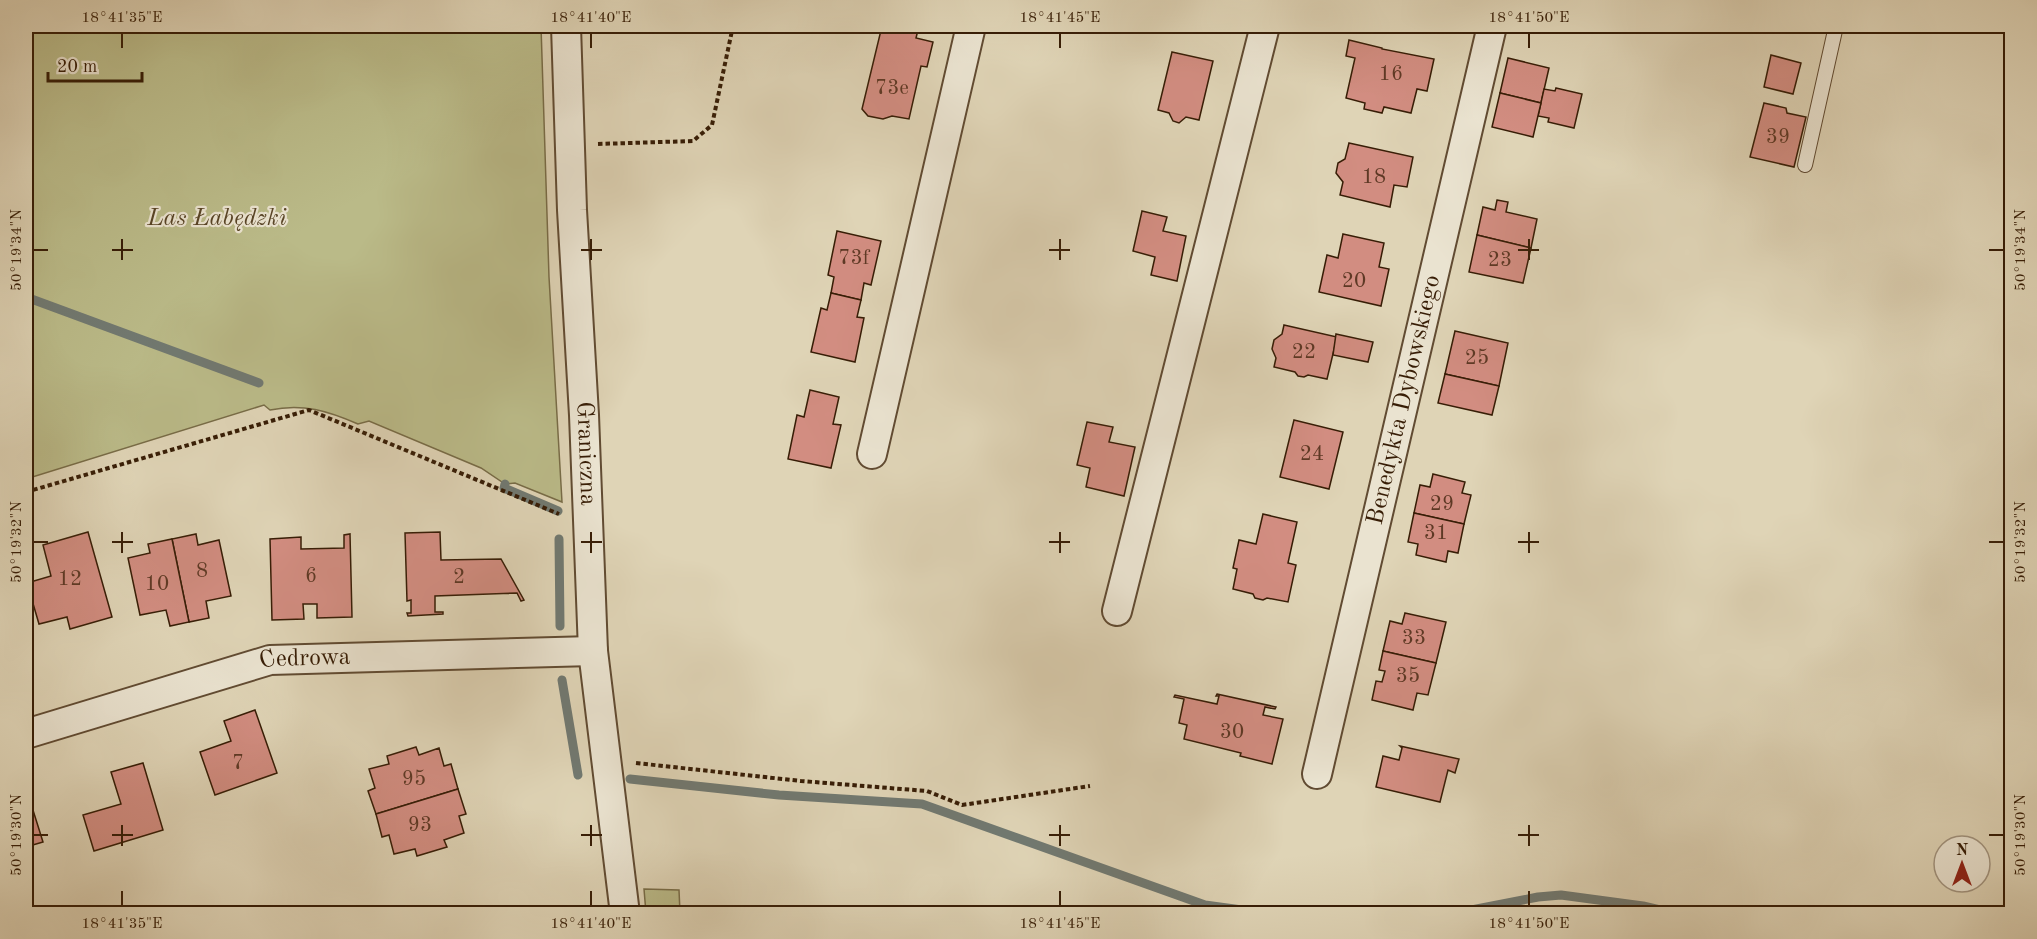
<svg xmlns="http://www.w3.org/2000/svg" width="2037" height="939" viewBox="0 0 2037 939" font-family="'Old Standard TT',serif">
<rect width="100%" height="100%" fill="#dfd4b6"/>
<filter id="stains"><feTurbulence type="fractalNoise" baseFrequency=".00333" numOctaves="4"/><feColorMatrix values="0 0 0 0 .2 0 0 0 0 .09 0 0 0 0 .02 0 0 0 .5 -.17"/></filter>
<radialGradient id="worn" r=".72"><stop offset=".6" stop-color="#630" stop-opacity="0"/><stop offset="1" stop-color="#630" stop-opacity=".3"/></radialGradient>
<g fill="#baba88" stroke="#786c47" stroke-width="1.5">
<path d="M26,26h515l8,251 13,225 -47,-19 -10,1 -24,-16 -112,-47 -11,3c-30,-13 -55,-21 -88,-14l-6,-5 -238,74z"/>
<path d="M644,889l35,1 1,23h-34z"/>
</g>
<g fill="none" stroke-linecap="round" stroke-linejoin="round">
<g stroke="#717971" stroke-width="9">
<path d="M26,297l233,86"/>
<path d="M505,484l-1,4 54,23"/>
<path d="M559,539l1,87"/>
<path d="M562,680l16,95"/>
<path d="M630,779l149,16 143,9 283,101 66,9"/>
<path d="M1451,914l87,-17 23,-2 82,11 34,8"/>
</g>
</g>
<g fill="#d28d81" stroke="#371d06" stroke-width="1.5">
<path d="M882,26h37l-3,12 17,4 -6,25 -6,-1 -12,53 -17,-3 -9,3 -15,-3 -6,-7z"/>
<path d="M1349,40l33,8v1l52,10 -7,32 -10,-2 -6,24 -27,-6 -2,6 -18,-4 1,-6 -19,-5 9,-40 -9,-2z"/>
<path d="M1172,52l41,9 -14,59 -13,-3 -7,6 -6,-2 -4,-8 -11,-3z"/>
<path d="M1771,55l30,8 -8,31 -29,-7z"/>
<path d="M1508,58l41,10 -8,35 -41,-10z"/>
<path d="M1556,88l26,6 -8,34 -26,-6 1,-4 -11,-2 6,-27 11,2z"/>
<path d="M1500,93l41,10 -8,34 -41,-10z"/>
<path d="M1764,103l22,5 1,5 19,4 -12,50 -44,-10z"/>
<path d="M1349,143l64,14 -6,30 -13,-2 -4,22 -50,-12 3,-13 -7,-9 2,-10 7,-4z"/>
<path d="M1497,200l11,2 -2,10 31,7 -6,29 -54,-13 6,-28 12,3z"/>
<path d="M1142,211l25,6 -4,14 23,5 -9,45 -26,-6 4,-18 -22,-6z"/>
<path d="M837,231l44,10 -10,44 -7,-2 -3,17 -30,-7 3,-16 -6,-2z"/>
<path d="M1343,234l41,9 -5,24 10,2 -8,37 -62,-14 8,-37 11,3z"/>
<path d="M1477,235l54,13 -8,35 -54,-11z"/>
<path d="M831,293l30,7 -4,17 7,1 -9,44 -44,-10 10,-44 6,2z"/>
<path d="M1284,325l53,12 -10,42 -19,-4 -4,2 -6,-1 -3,-4 -21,-5 2,-9 -4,-9 2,-9 8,-6z"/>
<path d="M1455,331l53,12 -9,43 -54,-12z"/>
<path d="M1336,334l37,8 -5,20 -35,-7z"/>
<path d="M1445,374l54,12 -7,29 -54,-12z"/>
<path d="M810,390l29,7 -6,27 8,1 -10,43 -43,-9 9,-44 7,2z"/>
<path d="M1294,420l49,12 -14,57 -49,-12z"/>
<path d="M1087,422l26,5 -4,15 26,5 -11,49 -38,-9 4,-19 -13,-3z"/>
<path d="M1433,474l32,8 -3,11 9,2 -7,29 -50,-11 6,-28 10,2z"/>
<path d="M1414,513l50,11 -6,29 -10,-2 -2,11 -30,-7 2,-11 -10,-2z"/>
<path d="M1263,514l34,8 -9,41 8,2 -8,37 -21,-4 -4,2 -8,-2 -2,-4 -20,-5 4,-20 -4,-1 6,-28 17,4z"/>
<path d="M88,532l24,85 -42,12 -3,-12 -28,7 -12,-41 24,-7 -8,-31z"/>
<path d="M440,532l1,28 60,-1 23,41 -3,1 -4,-8 -82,3v16h8v2l-35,2 -1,-3h4v-13l-4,1 -2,-68z"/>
<path d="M196,534l2,11 21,-5 12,56 -25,5 3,17 -20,4 -17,-83z"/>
<path d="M350,534l2,83 -35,1v-14h-14l1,15 -32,1 -2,-81 31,-2v12l43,-1v-13z"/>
<path d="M172,539l17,83 -19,4 -4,-16 -26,5 -12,-57 22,-5 -2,-9z"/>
<path d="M1405,613l41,9 -10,41 -53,-12 7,-30 12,3z"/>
<path d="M1383,651l53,12 -8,32 -11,-2 -4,17 -41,-10 4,-19 6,1 3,-11 -6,-1z"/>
<path d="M1217,694l59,13 -1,2 -10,-2 -2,8 20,4 -11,45 -32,-8 1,-3 -57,-14 3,-14 -8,-2 5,-24 -10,-2 1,-2 42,9 2,-8h-3z"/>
<path d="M255,710l22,63 -62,22 -15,-43 31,-11 -7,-20z"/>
<path d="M1400,746l59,13 -4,14 -7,-3 -8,32 -64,-15 7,-31 16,4 3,-12z"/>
<path d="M416,747l3,8 20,-7 5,18 7,-2 7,25 -82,25 -8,-23 7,-3 -6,-19 20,-5 -2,-8z"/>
<path d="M143,763l20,67 -69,21 -11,-36 38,-11 -10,-32z"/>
<path d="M458,789l8,25 -7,2 5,17 -20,7 3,7 -30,9 -2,-7 -21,5 -5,-19 -7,2 -6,-23z"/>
<path d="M26,791h1l16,51 -17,5z"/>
</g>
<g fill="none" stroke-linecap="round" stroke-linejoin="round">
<defs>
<path id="service" d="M1805,165l31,-139"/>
<g id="minor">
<path id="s1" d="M566,26l6,184 12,205 9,236 32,263"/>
<path d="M872,454l99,-428"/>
<path d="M1117,611l148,-585"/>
<path id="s2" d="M26,734l244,-74 323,-9"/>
<path id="s3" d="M1317,774l175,-748"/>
</g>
</defs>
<use href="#service" stroke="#614b32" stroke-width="16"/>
<use href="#minor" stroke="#614b32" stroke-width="32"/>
<g stroke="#371d06" stroke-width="4" stroke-dasharray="4.5 3" stroke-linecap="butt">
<path d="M598,144l95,-3 19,-16 21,-99"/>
<path d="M26,492l283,-82 250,104"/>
<path d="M636,763l165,18 126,10 35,14 128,-19"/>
</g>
<use href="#service" stroke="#eae3d0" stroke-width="14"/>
<use href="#minor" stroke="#eae3d0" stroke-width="28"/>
</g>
<path fill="none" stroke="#371d06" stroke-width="2" d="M122,33v15M591,33v15M1060,33v15M1529,33v15M122,239v21M591,239v21M1060,239v21M1529,239v21M33,250h15M112,250h21M581,250h21M1049,250h21M1518,250h21M1989,250h15M122,532v21M591,532v21M1060,532v21M1529,532v21M33,542h15M112,542h21M581,542h21M1049,542h21M1518,542h21M1989,542h15M122,825v21M591,825v21M1060,825v21M1529,825v21M33,835h15M112,835h21M581,835h21M1049,835h21M1518,835h21M1989,835h15M122,891v15M591,891v15M1060,891v15M1529,891v15"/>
<g text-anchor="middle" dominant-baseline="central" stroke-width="4.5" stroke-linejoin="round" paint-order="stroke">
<g font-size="21" fill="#5e3925">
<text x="1391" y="74">16</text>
<text x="892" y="88">73e</text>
<text x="1778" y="137">39</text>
<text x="1374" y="177">18</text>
<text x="854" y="258">73f</text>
<text x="1500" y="260">23</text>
<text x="1354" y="281">20</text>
<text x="1304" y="352">22</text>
<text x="1477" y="358">25</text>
<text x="1312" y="454">24</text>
<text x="1442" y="504">29</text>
<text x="1436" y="533">31</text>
<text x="202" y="571">8</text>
<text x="311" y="576">6</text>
<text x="459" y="577">2</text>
<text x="70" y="579">12</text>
<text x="157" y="584">10</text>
<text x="1414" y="638">33</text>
<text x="1408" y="676">35</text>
<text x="1232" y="732">30</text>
<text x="238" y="763">7</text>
<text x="414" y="779">95</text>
<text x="420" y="825">93</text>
</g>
<g font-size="24" font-style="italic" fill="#584426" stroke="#eae3d0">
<text x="217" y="219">Las Łabędzki</text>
</g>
<g font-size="24" fill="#371d06" stroke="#eae3d0">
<text stroke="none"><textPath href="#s3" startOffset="384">Benedykta Dybowskiego</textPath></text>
<text stroke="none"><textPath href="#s1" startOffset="428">Graniczna</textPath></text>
<text stroke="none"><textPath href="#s2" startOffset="290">Cedrowa</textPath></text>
</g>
</g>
<rect width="2037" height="939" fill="none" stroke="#dfd4b6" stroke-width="66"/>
<g transform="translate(1962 864)"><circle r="28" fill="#eae3d0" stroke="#a2947f" stroke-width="1.5"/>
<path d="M0-4.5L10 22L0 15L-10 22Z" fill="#8f2418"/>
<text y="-9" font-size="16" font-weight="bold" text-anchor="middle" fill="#371d06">N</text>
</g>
<path d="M48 72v9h94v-9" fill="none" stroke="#371d06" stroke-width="3"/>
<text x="57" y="72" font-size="18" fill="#371d06" stroke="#eae3d0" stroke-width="4.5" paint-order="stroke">20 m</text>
<rect x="33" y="33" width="1971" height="873" fill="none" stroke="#371d06" stroke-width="2"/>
<g font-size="15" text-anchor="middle" fill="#371d06">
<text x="122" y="22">18°41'35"E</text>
<text x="591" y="22">18°41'40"E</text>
<text x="1060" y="22">18°41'45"E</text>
<text x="1529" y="22">18°41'50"E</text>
<text transform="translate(16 250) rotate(-90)" y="5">50°19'34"N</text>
<text transform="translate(2020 250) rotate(-90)" y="5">50°19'34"N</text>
<text transform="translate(16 542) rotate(-90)" y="5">50°19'32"N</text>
<text transform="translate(2020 542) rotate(-90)" y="5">50°19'32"N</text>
<text transform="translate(16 835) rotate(-90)" y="5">50°19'30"N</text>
<text transform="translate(2020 835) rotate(-90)" y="5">50°19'30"N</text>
<text x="122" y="928">18°41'35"E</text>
<text x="591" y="928">18°41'40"E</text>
<text x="1060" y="928">18°41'45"E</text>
<text x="1529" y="928">18°41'50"E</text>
</g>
<rect width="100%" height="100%" filter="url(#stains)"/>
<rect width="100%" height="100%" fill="url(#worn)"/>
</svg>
